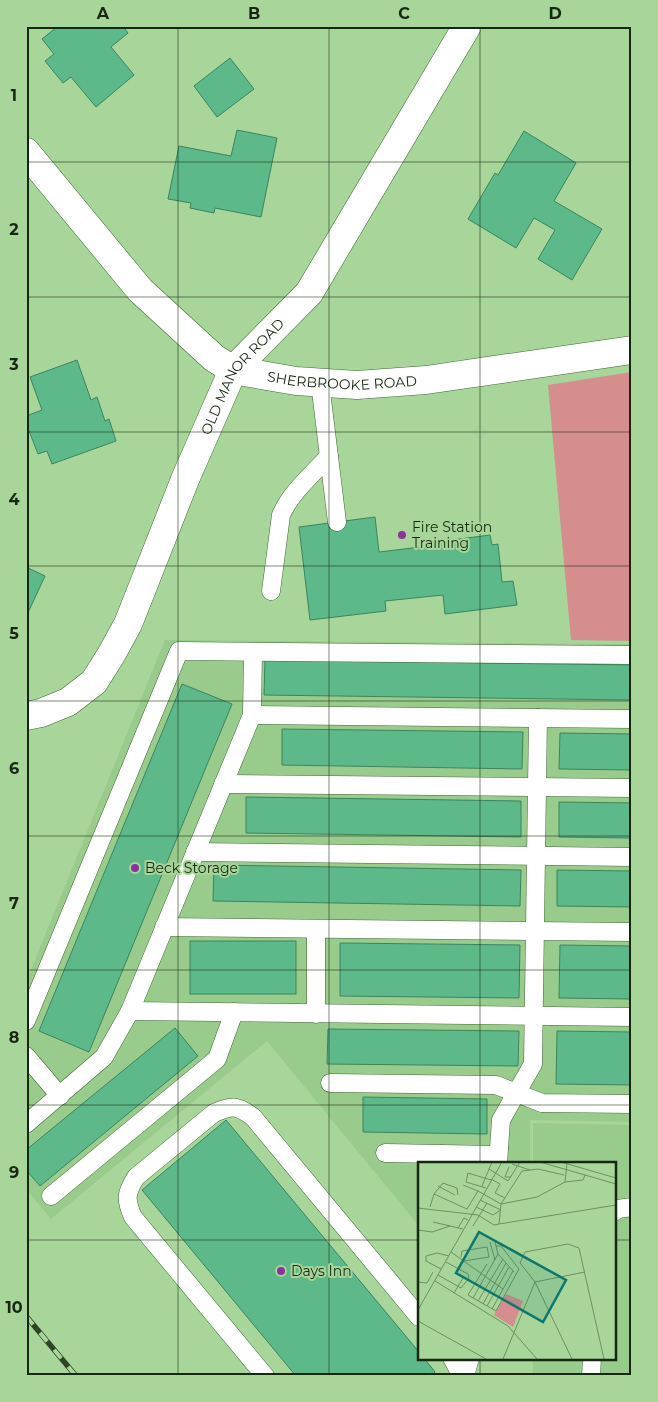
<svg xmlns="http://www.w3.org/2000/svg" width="658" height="1402" viewBox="0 0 658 1402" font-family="Montserrat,sans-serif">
<rect width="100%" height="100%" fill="#a7d59a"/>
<g fill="#99cc8c">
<path d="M165,640l467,4v478l-102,-2v43h-111v63l-152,-185 -216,178 -25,-30v-207z"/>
<path d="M533,1123l99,2v251h-99v-18h81v-195h-81z"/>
</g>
<path fill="#d58d8e" d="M632,372v269l-61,-1 -23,-255z"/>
<g fill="#5db98a" stroke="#3b845f">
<path d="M58,26h65l5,7 -17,14 23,28 -38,32 -25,-30 -8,6 -18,-22 9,-7 -12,-15z"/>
<path d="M230,58l24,31 -37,28 -23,-31z"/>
<path d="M237,130l40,8 -16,79 -46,-9 -1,5 -24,-5 1,-5 -23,-4 11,-53 52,10z"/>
<path d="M524,131l52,32 -22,38 48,28 -30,51 -34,-21 17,-29 -21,-12 -18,30 -48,-29 27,-46 3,2z"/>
<path d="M77,360l14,40 6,-3 8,24 4,-2 7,22 -64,23 -5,-13 -9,3 -12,-31v-7l16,-6 -12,-33z"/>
<path d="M375,517l4,35 58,-7 -1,-3 54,-7 2,10 6,-1 4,38 11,-1 4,24 -72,9 -2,-19 -58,6 1,10 -76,9 -11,-93z"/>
<path d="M26,567l19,9 -19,41z"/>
<path d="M265,660l367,5v35l-368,-5z"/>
<path d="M182,684l50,20 -143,348 -50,-21z"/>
<path d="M282,729l241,3 -1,37 -240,-4z"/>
<path d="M560,733l72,1v36l-73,-1z"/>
<path d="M246,797l275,4v36l-275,-4z"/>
<path d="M559,802l73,1v35l-73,-1z"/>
<path d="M214,865l307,5 -1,36 -307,-5z"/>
<path d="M557,870l75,1v36l-75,-1z"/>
<rect x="190" y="941" width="106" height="53"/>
<path d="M340,943l180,2 -1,53 -179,-2z"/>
<path d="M560,945l72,1v53l-73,-1z"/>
<path d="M175,1028l23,28 -158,130 -14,-16v-20z"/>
<path d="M328,1029l191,2 -1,35 -191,-2z"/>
<path d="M557,1031l75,1v53l-76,-1z"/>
<path d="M363,1097l124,2v35l-124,-2z"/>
<path d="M226,1120l193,232v6h5l11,14 -4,4h-135l-154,-186z"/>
</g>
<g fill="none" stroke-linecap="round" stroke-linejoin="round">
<defs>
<g id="lane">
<path d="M320,383l17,139"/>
<path d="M271,591l10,-76c10,-23 31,-40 48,-59"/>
<path d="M252,715l380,4"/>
<path d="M223,784l409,4"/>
<path d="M195,852l437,5"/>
<path d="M164,927l468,5"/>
<path d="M130,1011l502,6"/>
<path d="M316,1014v-85"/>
<path d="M26,1021l153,-370 453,4"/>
<path d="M26,1056l34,40"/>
<path d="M330,1083l166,2 46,18 90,1"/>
<path d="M26,1124l78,-67 26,-46 122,-296 1,-63"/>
<path d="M385,1153l113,2"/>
<path d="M498,1163l3,-43 32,-56 5,-346"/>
<path d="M51,1196l166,-137 17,-47"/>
<path d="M614,1212l4,-3 14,-2"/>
<path d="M452,1358l6,11 2,7"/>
<path d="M265,1376l-132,-159c-8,-18 -7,-24 3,-40l78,-64c18,-8 23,-8 39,4l166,200"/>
<path d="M465,1376l5,-18"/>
<path d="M591,1376l1,-18"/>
</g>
<g id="street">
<path id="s1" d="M26,152l114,138 74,68 19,12 63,11 61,4 69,-5 206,-30"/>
<path id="s2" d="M26,716l15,-3 27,-11 26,-20 17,-27 17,-31 58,-147 47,-107 76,-77 158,-267"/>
</g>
</defs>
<use href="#lane" stroke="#3f6933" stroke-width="19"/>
<use href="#street" stroke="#3f6933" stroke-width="29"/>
<use href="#lane" stroke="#fff" stroke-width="18"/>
<use href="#street" stroke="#fff" stroke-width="28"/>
<defs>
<path id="rail" d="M26,1316l50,60"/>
</defs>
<use href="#rail" stroke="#2e4528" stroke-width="5.5"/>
<use href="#rail" stroke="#a7d59a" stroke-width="4" stroke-dasharray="11" stroke-linecap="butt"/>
</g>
<path fill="none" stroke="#162811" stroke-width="1" stroke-opacity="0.55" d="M178,26v1350M329,26v1350M480,26v1137M26,162h606M26,297h606M26,432h606M26,566h606M26,701h606M26,836h606M26,970h606M26,1105h606M26,1240h393M614,1240h18M480,1358v18"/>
<g fill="#8a339f" stroke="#a7d59a" stroke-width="2">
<circle cx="402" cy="535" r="5"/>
<circle cx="135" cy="868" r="5"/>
<circle cx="281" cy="1271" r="5"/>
</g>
<g text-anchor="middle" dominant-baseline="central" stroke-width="4" stroke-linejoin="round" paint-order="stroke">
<g font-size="14" fill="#162811" stroke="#a7d59a">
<text stroke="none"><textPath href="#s1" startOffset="412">SHERBROOKE ROAD</textPath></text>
<text stroke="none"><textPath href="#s2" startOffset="419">OLD MANOR ROAD</textPath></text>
</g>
<g font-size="14" fill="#162811" stroke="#a7d59a" text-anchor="start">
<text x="412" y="527">Fire Station<tspan x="412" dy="16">Training</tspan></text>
<text x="145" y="868">Beck Storage</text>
<text x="291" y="1271">Days Inn</text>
</g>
</g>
<g transform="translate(418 1162)">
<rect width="198" height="198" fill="#a7d59a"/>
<path d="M88,132l17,7 -10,26 -19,-12z" fill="#d58d8e"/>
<path fill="none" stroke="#6d9063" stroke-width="1" d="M122,0l76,22M143,0l55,16M94,2l18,6M149,2l-2,18 18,-2 2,-5M91,5l-4,10h6M71,7l19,12 12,-19M146,13l-26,-6 -16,2 -21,33 -2,20 117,-19M73,17l9,5 -5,9 10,5M45,23l15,6M20,24l17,9M64,24l10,-24M68,26l-20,-6 2,-9 23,7M16,32l9,-11 14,5 1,7M12,45l4,-13 33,15 11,-18 23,13 36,-7 28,-15M58,45l17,8 8,-5 -21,-10M0,46l60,7 16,10 5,-1M15,60l30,7M55,64l14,-23M40,66l6,-10 4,2M0,68l14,2 18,-6M72,80l5,18M77,80l3,12 16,18M33,90l52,37M43,95l1,-6 25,-4 2,10 -25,4M69,102l-19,31 28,16 23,-42 -18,-23h-5M23,107l-15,-8v-5l11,-3 12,3M20,113l23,13 8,-10 -1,-4 -22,-12M17,119l73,45 29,33M0,120l9,1 6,-11M36,131l9,-15 -4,-4M55,136l25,-44M60,139l25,-42M65,142l23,-41M69,144l22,-39M74,147l21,-38M0,148l84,-148M0,159l68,38M85,197l32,-77 50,-10M154,197l-37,-77 -15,-19 5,-11 43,-8 11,4 25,111"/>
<path fill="#0f766e" fill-opacity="0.15" stroke="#0f766e" stroke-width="2.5" d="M61,70l87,48 -23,42 -87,-49z"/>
<rect width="198" height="198" fill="none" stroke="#162811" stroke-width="2.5"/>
</g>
<rect width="658" height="1402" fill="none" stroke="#a7d59a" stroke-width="55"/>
<rect x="28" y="28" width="602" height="1346" fill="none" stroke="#162811" stroke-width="2"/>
<g font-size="16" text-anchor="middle" font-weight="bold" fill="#162811">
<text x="103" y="19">A</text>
<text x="254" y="19">B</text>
<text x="404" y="19">C</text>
<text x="555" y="19">D</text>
<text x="14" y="101">1</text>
<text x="14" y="235">2</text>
<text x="14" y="370">3</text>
<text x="14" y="505">4</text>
<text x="14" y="639">5</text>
<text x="14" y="774">6</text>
<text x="14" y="909">7</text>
<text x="14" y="1043">8</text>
<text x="14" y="1178">9</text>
<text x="14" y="1313">10</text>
</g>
</svg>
